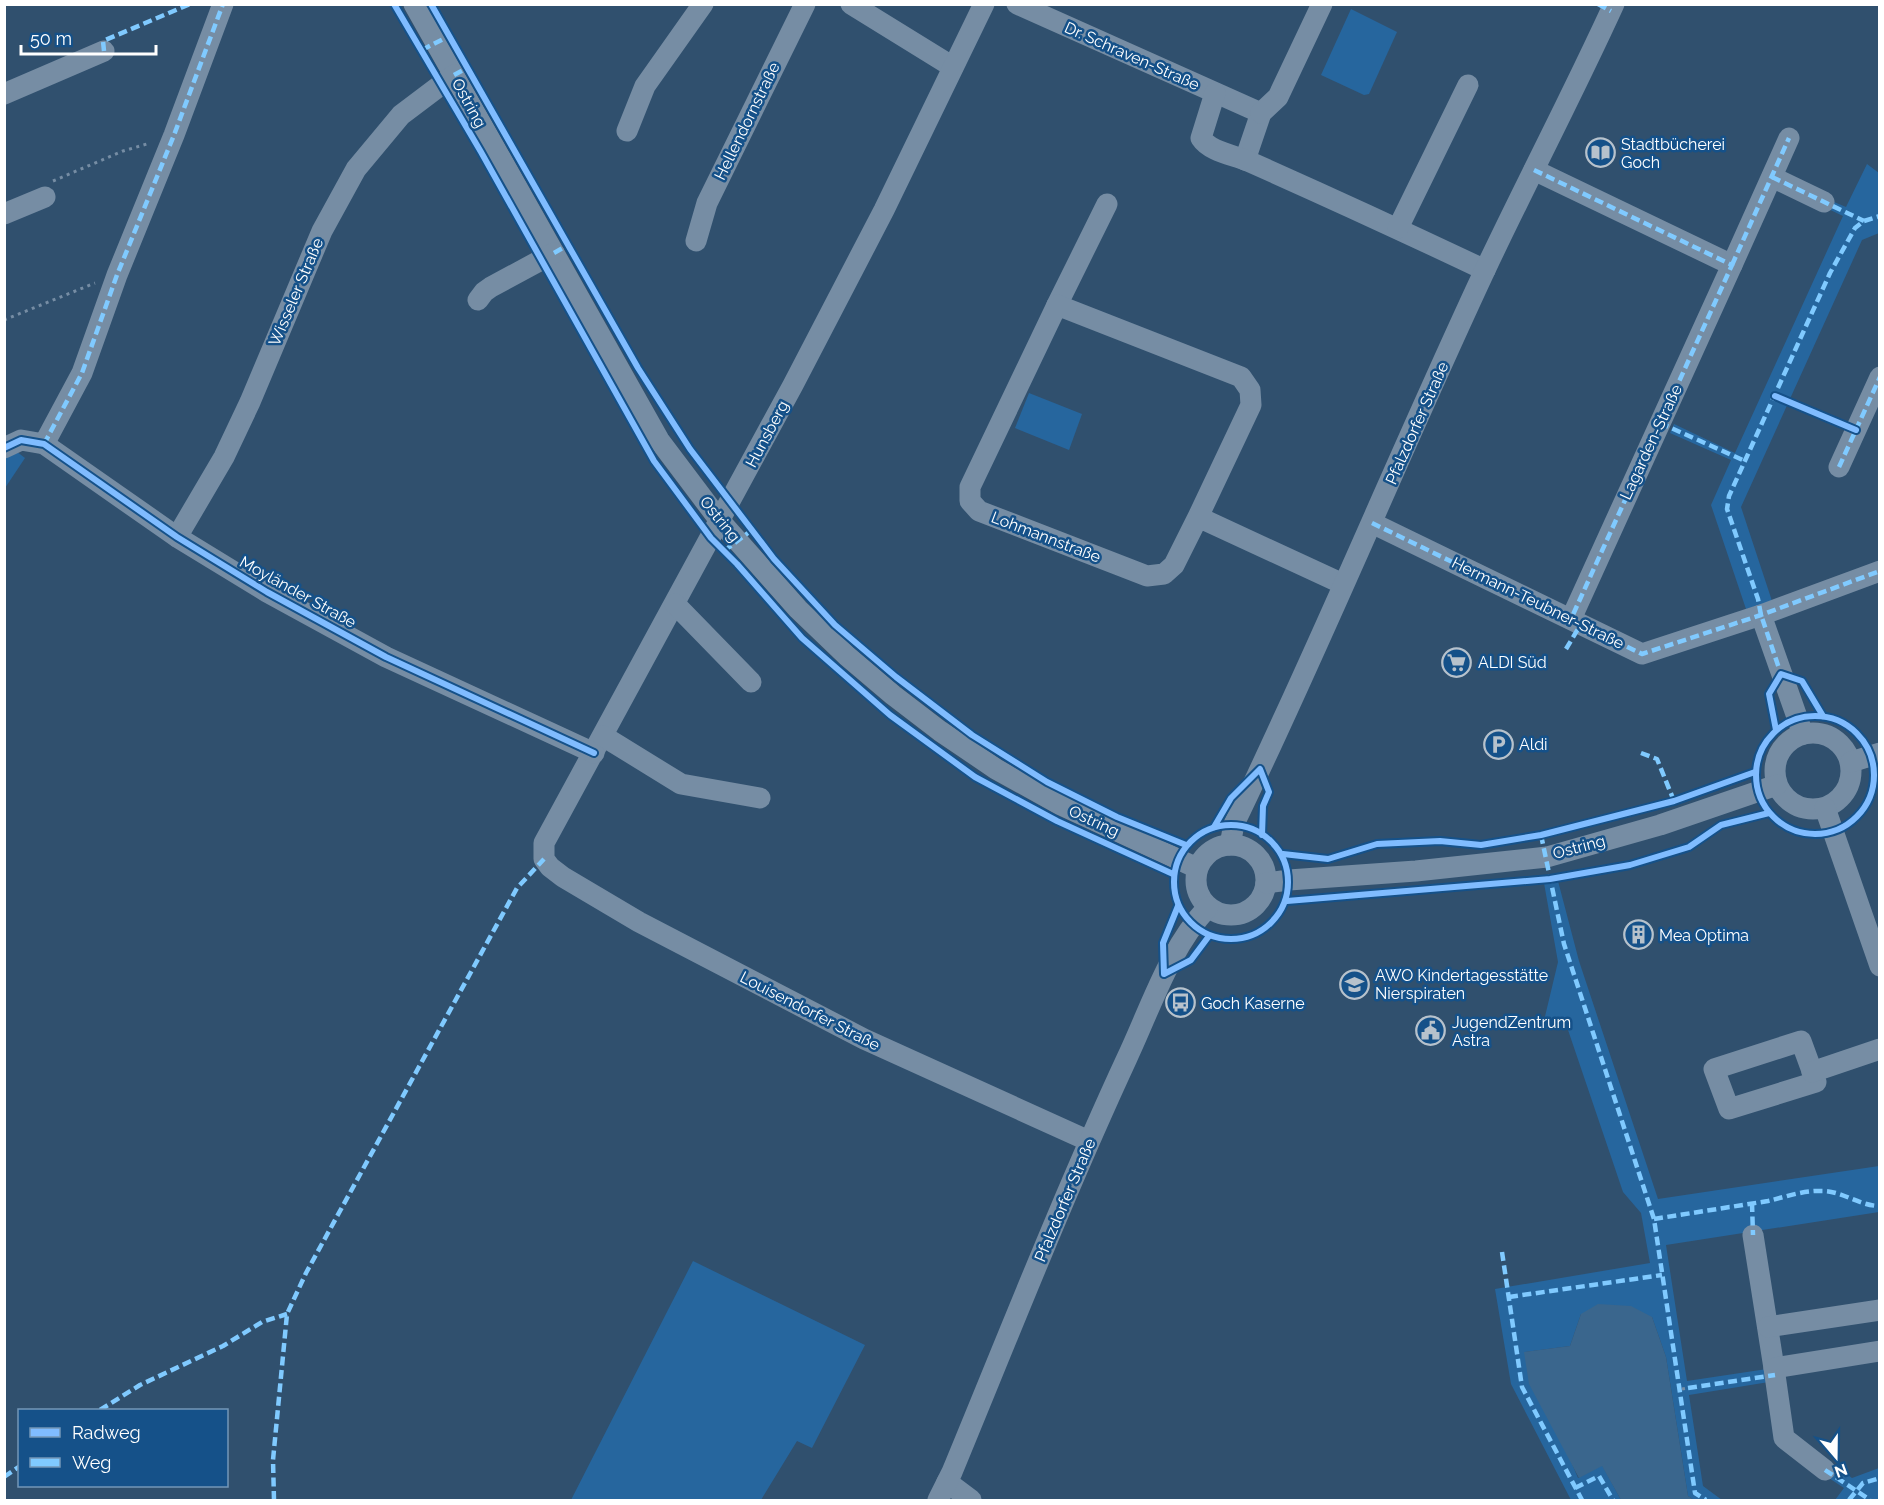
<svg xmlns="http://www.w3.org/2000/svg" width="1884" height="1505" viewBox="0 0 1884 1505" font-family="Raleway,sans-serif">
<rect width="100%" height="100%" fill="#30506e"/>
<g fill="#26669e">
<path d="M1351,9l46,23 -28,62 -5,1 -43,-20z"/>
<path d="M1867,164l12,9v60l-17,7 -121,267 31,94 -26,8 -35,-104 20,-45 -61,-27 4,-9 61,29 108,-237 -25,-12 4,-7 24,10z"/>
<path d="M1029,393l53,21 -13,36 -54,-22z"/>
<path d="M16,451l9,7 -20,30v-32z"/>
<path d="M1558,881l21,80 79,238 221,-33v46l-213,33 21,136 80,-12 2,13 -80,13 14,91 19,14h-28l-6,-4 -22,-139 -14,-40 -71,-3 -11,32 -45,6 53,126 24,-13 19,35h-50l-60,-116 -16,-95 155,-26 -9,-50 -18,-21 -56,-165 -25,2 16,-67 -14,-79z"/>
<path d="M693,1261l172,84 -53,103 -15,-7 -36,59h-190z"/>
<path d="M1834,1465l18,13 27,-10v32h-44l9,-12 -18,-12z"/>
</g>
<path fill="#3a668d" d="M1598,1304l33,2 21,11 14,40 22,139 6,4h-73l-19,-34 -23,12 -50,-94 -5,-32 46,-6 11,-32z"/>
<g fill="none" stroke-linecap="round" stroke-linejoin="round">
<g stroke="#768da4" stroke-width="3" stroke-dasharray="3 4.5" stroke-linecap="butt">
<path d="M53,181l70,-30 27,-8"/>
<path d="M4,320l91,-37"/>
<path d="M1682,1389l6,-1"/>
</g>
<g stroke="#768da4" stroke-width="21">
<path d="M414,4l245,436 61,81 78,88 49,47 46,39 47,36 56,38 65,36 136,63"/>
<path d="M851,4l102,63"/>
<path d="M984,4l-100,206 -91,175 -249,458v16l6,8 13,10 76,45 225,117 225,102"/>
<path d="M1017,4l244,109 -16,47"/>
<path d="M1215,93l-14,45c9,14 34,17 49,24 79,35 157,71 235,108"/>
<path d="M4,94l100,-43"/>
<path d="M1261,113l17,-16 44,-93"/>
<path d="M627,131l18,-45 58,-82"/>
<path d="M1534,170l198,95 -161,354"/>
<path d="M1772,177l52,25"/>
<path d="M4,214l41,-17"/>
<path d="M1398,228l70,-143"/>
<path d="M696,241l11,-38 98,-199"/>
<path d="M1732,265l57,-127"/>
<path d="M478,300l6,-8 7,-5 63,-34"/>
<path d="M1057,305l50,-101"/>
<path d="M44,444l38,-71 35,-98 57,-140 49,-131"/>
<path d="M4,448l17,-8 23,4 133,93 90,55 119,65 208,96"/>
<path d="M1839,467l41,-90"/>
<path d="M1198,517l-24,48 -10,9 -17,2 -168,-65 -9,-10v-14l87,-182 184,72 9,13 1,15 -53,112 145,67"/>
<path d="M1372,523l270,131 119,-39 119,-44"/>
<path d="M177,537l47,-80 26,-55 72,-171 34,-62 45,-54 53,-40"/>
<path d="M675,604l76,78"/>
<path d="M1761,615l42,119"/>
<circle cx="1813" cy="771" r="38"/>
<path d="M603,736l78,48 79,14"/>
<path d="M1851,762l29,-9"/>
<path d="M1825,808l55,158"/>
<path d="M1230,845l4,-21c88,-182 165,-370 251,-554 42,-89 88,-176 129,-266"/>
<circle cx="1231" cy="880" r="35"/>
<path d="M1266,883l23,-3 127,-9 131,-14 113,-32 117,-40"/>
<path d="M1801,1041l15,41 -87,27 -15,-40z"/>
<path d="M1812,1072l68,-23"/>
<path d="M1753,1235l21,133"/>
<path d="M1768,1327l112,-17"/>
<path d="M1825,1470l-41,-32 -10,-70 106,-17"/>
<path d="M947,1482l24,18"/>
<path d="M938,1500l14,-28c57,-138 112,-278 175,-414 24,-51 42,-109 81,-151"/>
</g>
<g stroke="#80caff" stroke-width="4.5" stroke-dasharray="9 4.5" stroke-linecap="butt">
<path d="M1598,4l13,7"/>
<path d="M422,50l27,-14"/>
<path d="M104,51l-1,-10 87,-37"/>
<path d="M454,75l13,-7"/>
<path d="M1534,170l198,95 -161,354"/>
<path d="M1772,177l92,44"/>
<path d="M554,253l14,-8"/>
<path d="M1732,265l57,-127"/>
<path d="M1660,423l85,38"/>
<path d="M44,444l38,-71 35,-98 57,-140 49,-131"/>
<path d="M1839,467l41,-90"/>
<path d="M1372,523l270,131 119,-39 119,-44"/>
<path d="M724,551l28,-21"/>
<path d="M1566,649l15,-25"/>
<path d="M1778,678l3,-4 -20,-59 -3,-16 -31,-90 2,-13 101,-223 25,-45 9,-7 16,-5"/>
<path d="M1641,753l16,6 17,42"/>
<path d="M1541,835l23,109 90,275 41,274 11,7"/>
<path d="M1752,1203l1,32"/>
<path d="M1654,1219c38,-6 76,-12 114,-18 17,-4 36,-11 54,-10 21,0 37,15 58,15"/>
<path d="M1502,1252l20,135 60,113"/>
<path d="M1509,1297l153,-22"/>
<path d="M1688,1388l87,-13"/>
<path d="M100,1410l40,-25 83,-39 39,-24 25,-8"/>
<path d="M1825,1470l45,30"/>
<path d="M4,1477l16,-11"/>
<path d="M1575,1488l24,-12 14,24"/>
<path d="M274,1500l-1,-40 14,-146 19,-41 211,-385 27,-29"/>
<path d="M1849,1500l14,-17 17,-5"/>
</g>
<defs>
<g id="cycleway">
<path d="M394,4l87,148 173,309 57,77 26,26 65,74 88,77 85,62 82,44 116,53"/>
<path d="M431,4l207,364 52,81 84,110 61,66 61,52 76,58 75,47 70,35 69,28"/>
<path d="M1775,396l81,34"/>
<path d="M4,448l17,-8 23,4 133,93 90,55 119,65 208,96"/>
<circle cx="1815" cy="775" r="59"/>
<path d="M1776,730l-7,-36 12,-20 21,7 21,35"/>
<circle cx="1231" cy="882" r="57"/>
<path d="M1214,827l17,-29 29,-29 9,23 -6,14 -1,29"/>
<path d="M1283,854l45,5 49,-15 63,-3 41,4 60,-10 133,-34 81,-29"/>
<path d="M1287,901l263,-22 80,-14 59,-18 32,-22 48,-12"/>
<path d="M1178,906l-15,37 1,31 27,-14 18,-24"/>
</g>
</defs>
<use href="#cycleway" stroke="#155189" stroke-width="10"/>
<use href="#cycleway" stroke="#80bcff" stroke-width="6"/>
</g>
<defs>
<symbol id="library-ring" viewBox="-11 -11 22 22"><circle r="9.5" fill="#155189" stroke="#b7c2cc" stroke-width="1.5"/><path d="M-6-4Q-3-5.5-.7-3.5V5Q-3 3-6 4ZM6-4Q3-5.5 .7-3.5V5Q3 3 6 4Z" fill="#b7c2cc"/></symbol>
<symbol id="supermarket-ring" viewBox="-11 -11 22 22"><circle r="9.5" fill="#155189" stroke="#b7c2cc" stroke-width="1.5"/><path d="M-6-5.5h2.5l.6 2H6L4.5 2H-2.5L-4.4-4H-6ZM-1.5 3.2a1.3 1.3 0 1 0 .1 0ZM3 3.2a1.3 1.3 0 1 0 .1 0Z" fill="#b7c2cc"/></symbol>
<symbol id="parking-ring" viewBox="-11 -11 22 22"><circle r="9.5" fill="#155189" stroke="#b7c2cc" stroke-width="1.5"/><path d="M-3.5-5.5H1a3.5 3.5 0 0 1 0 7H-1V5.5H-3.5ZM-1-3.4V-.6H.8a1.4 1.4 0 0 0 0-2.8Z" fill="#b7c2cc"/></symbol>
<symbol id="building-ring" viewBox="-11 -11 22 22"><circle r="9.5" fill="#155189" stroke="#b7c2cc" stroke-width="1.5"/><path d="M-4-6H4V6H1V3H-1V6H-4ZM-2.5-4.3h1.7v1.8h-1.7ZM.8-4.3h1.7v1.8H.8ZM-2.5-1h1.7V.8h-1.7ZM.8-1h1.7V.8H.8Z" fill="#b7c2cc"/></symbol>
<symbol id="school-ring" viewBox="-11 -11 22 22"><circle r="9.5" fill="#155189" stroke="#b7c2cc" stroke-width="1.5"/><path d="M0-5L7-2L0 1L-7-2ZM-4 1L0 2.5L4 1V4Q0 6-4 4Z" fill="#b7c2cc"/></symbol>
<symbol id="bus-ring" viewBox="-11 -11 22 22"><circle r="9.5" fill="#155189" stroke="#b7c2cc" stroke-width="1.5"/><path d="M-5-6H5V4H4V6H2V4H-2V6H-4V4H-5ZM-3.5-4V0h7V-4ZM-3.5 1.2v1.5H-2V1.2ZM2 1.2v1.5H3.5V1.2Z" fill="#b7c2cc"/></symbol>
<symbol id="civic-ring" viewBox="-11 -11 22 22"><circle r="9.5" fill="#155189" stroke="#b7c2cc" stroke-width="1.5"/><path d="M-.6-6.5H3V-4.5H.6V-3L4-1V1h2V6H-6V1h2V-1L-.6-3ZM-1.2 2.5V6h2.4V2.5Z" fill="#b7c2cc"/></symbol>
</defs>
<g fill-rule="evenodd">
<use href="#library-ring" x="1584" y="136" width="33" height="33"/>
<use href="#supermarket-ring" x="1440" y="646" width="33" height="33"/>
<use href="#parking-ring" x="1482" y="728" width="33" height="33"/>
<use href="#building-ring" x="1622" y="918" width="33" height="33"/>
<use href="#school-ring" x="1338" y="968" width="33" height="33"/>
<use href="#bus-ring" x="1164" y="986" width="33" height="33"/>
<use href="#civic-ring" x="1414" y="1014" width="33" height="33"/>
</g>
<g text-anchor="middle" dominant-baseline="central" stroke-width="5" stroke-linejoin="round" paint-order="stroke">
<g font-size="16" fill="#fff" stroke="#155189">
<text transform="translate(1132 56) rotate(24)">Dr. Schraven-Straße</text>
<text transform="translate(469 103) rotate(61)">Ostring</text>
<text transform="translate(747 121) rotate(-64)">Hellendornstraße</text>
<text transform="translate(296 292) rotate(-67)">Wisseler Straße</text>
<text transform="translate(1417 423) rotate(-66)">Pfalzdorfer Straße</text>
<text transform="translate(767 434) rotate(-62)">Hunsberg</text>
<text transform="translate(1651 442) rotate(-65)">Lagarden-Straße</text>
<text transform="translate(720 519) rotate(51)">Ostring</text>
<text transform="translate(1046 537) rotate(21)">Lohmannstraße</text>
<text transform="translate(298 592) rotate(29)">Moyländer Straße</text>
<text transform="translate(1538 603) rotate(26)">Hermann-Teubner-Straße</text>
<text transform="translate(1094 821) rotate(25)">Ostring</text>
<text transform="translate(1579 847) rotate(-15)">Ostring</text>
<text transform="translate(810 1011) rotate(27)">Louisendorfer Straße</text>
<text transform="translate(1065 1200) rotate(-67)">Pfalzdorfer Straße</text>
</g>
<g font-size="16" fill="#fff" stroke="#155189" text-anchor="start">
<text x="1621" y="144">Stadtbücherei<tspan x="1621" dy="18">Goch</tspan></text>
<text x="1478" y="662">ALDI Süd</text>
<text x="1519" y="744">Aldi</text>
<text x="1659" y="935">Mea Optima</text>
<text x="1375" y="975">AWO Kindertagesstätte<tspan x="1375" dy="18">Nierspiraten</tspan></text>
<text x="1201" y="1003">Goch Kaserne</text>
<text x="1452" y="1022">JugendZentrum<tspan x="1452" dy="18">Astra</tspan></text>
</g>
</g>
<rect width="1884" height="1505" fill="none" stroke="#ffffff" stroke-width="12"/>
<rect x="18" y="1409" width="210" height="78" fill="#155189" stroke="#7397b8" stroke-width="1.5"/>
<rect x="30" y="1428" width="30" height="9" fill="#80bcff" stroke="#7397b8" stroke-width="1.5"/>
<text x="72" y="1439" font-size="18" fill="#ffffff">Radweg</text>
<rect x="30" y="1458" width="30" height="9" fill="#80caff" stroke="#7397b8" stroke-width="1.5"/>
<text x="72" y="1469" font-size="18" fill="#ffffff">Weg</text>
<g transform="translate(1836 1457) rotate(160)" stroke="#155189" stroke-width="4.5" paint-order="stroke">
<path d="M0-4.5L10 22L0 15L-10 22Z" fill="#ffffff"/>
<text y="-9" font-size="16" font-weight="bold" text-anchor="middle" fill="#ffffff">N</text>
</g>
<path d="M21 45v9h135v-9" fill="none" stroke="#ffffff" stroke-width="3"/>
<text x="30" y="45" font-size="18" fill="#ffffff" stroke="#155189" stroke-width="4.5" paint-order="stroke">50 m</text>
</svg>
